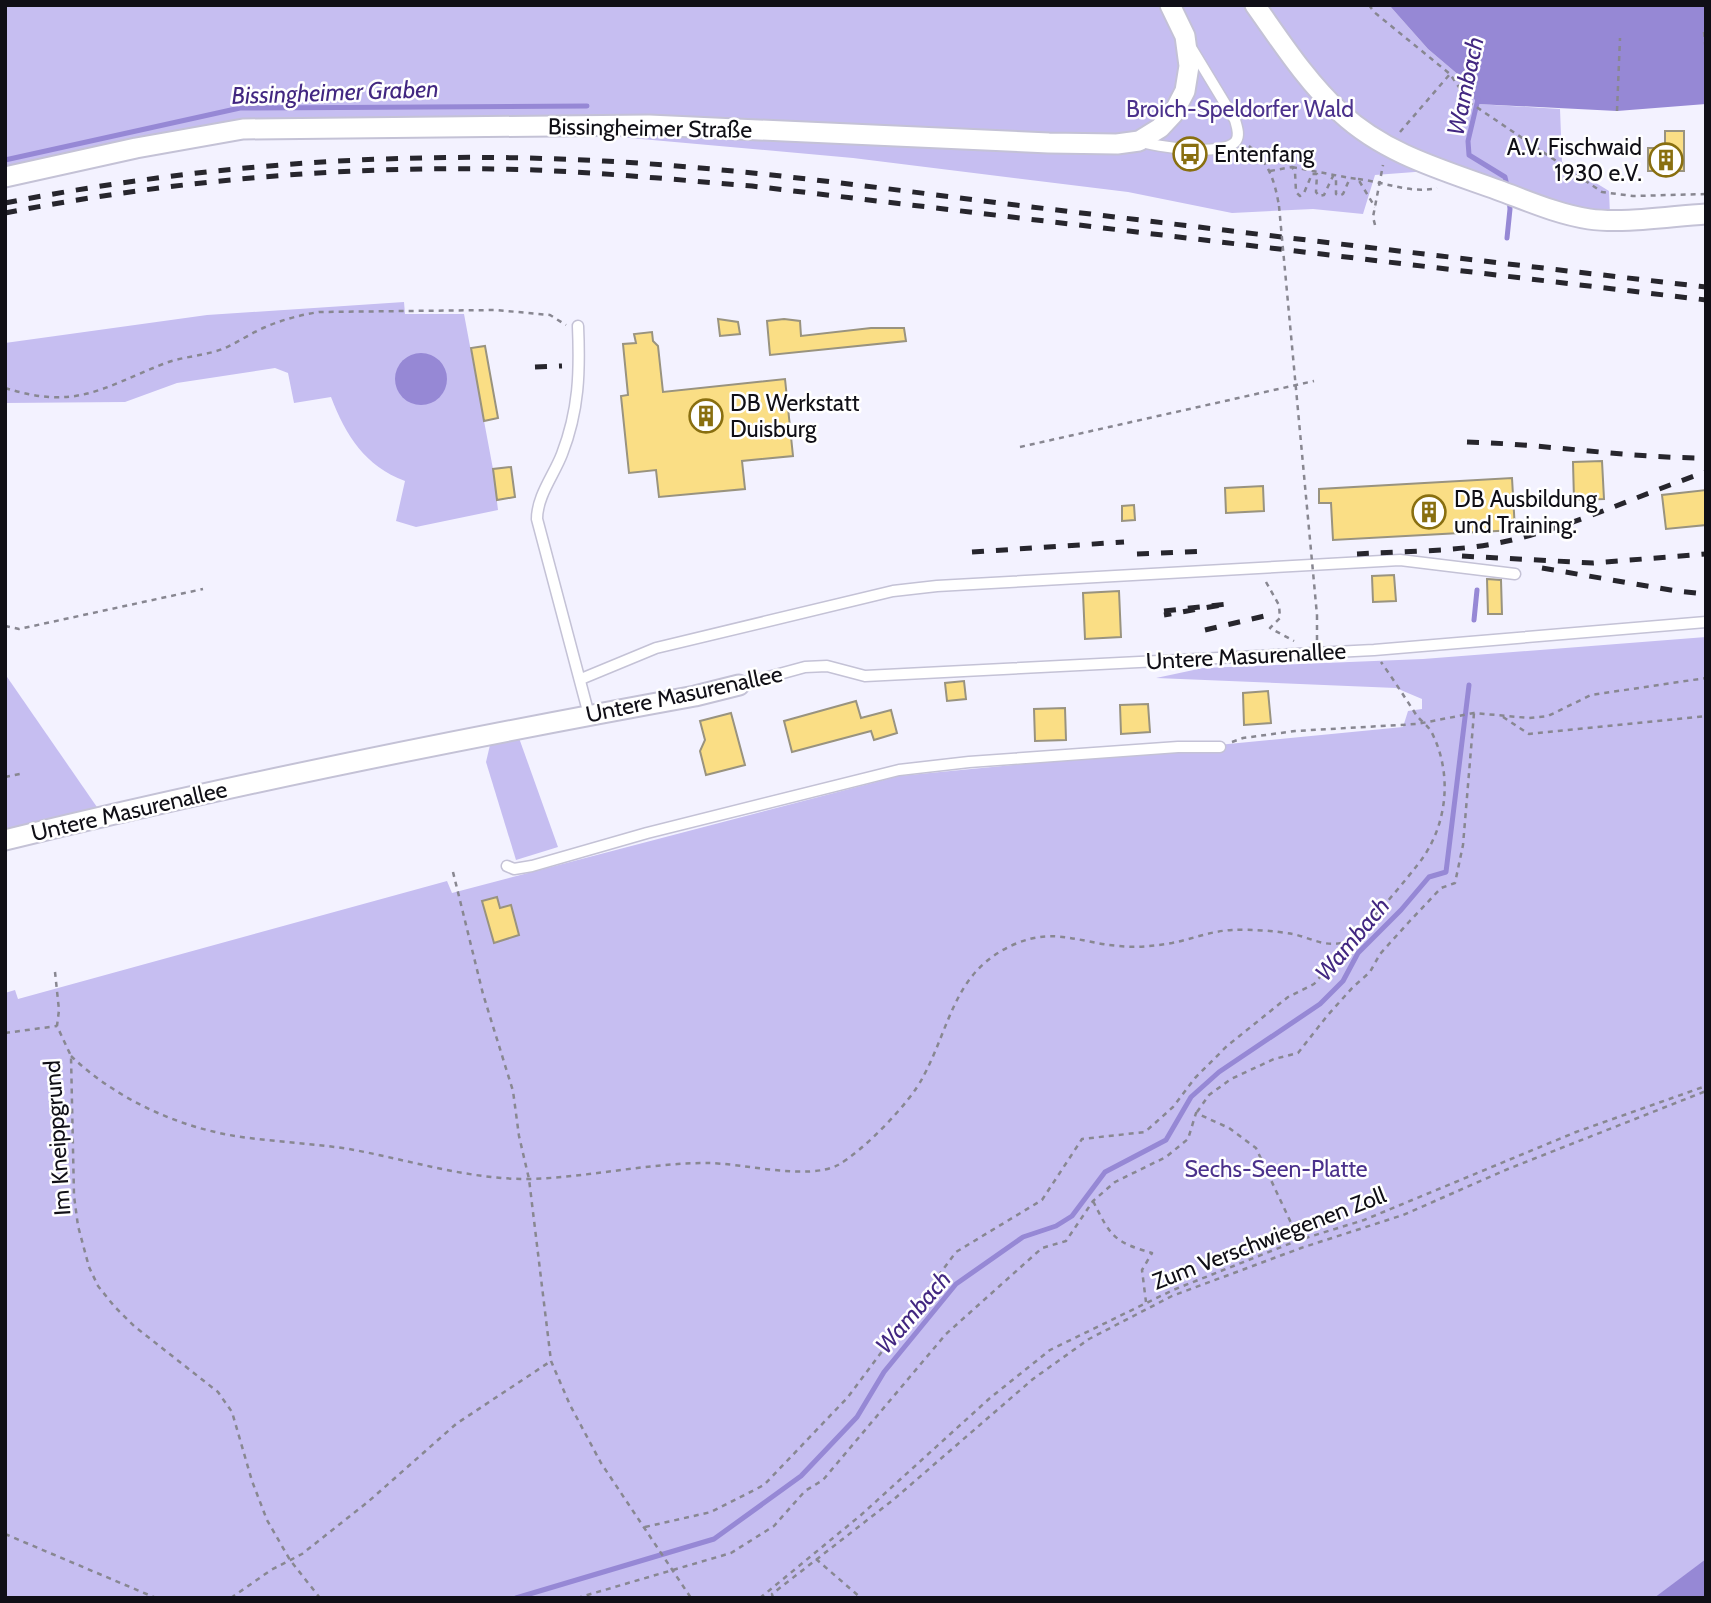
<svg xmlns="http://www.w3.org/2000/svg" width="1711" height="1603" viewBox="0 0 1711 1603" font-family="Cabin,sans-serif">
<rect width="100%" height="100%" fill="#f3f2ff"/>
<g fill="#c6bef1">
<path d="M5,5h1384l39,44 33,28 16,27 83,5 2,53 47,29 1,24 -35,-5 -147,-39 -53,4 -12,39 -50,-5 -81,4 -104,-21 -275,-34 -290,-26 -323,4 -235,46z"/>
<path d="M404,302l1,12h59l29,155 5,41 -82,17 -20,-6 9,-40c-40,-15 -59,-45 -74,-84l-37,6 -6,-30 -13,-5 -98,15 -52,19 -120,1v-60l202,-28z"/>
<path d="M1706,637v961h-1701v-605l10,-3 3,9 429,-118 5,12 447,-117 504,-49 5,-16 14,-2v-10l-26,-11 -240,-10 47,-10 220,-9z"/>
<path d="M5,674l94,136 -94,21z"/>
<path d="M519,738l39,109 -42,13 -30,-98 4,-17z"/>
</g>
<g fill="#9688d5">
<path d="M1389,5h317v99l-89,7 -140,-7 -16,-27 -33,-28z"/>
<circle cx="421" cy="379" r="26"/>
<path d="M1706,1559v39h-52z"/>
</g>
<g fill="none" stroke-linecap="round" stroke-linejoin="round">
<g stroke="#9688d5" stroke-width="5">
<path d="M1478,99l-10,42 1,14 36,22 3,13"/>
<path d="M5,160l235,-52 347,-2"/>
<path d="M1507,238l3,-29 -1,-10"/>
<path d="M1474,620l3,-30"/>
<path d="M516,1598l198,-59 87,-63 56,-59 27,-45 72,-88 67,-47 33,-11 16,-10 33,-44 61,-32 25,-43 28,-25 101,-68 23,-23 15,-28 43,-43 28,-33 17,-5 23,-187"/>
</g>
</g>
<g fill="#fade85" stroke="#99937f" stroke-width="2">
<path d="M1665,131h19v40h-36v-23h17z"/>
<path d="M718,319l20,3 2,12 -20,2z"/>
<path d="M784,319l16,2 1,15 70,-8h33l2,13 -136,14 -3,-34z"/>
<path d="M652,332l1,9 5,5 5,46 122,-13 8,77 -51,5 3,28 -86,8 -3,-27 -27,3 -8,-77 7,-1 -5,-51 13,-1 -2,-9z"/>
<path d="M485,346l13,72 -14,3 -13,-73z"/>
<path d="M1602,461l2,38 -30,1 -1,-38z"/>
<path d="M511,467l4,30 -18,3 -4,-31z"/>
<path d="M1512,478l3,52 -182,10 -2,-37h-12v-14z"/>
<path d="M1263,486l1,25 -38,2 -1,-25z"/>
<path d="M1706,490v35l-40,4 -4,-34z"/>
<path d="M1134,505l1,15 -13,1v-15z"/>
<path d="M1394,575l2,26 -23,1 -1,-26z"/>
<path d="M1487,579l14,1 1,34h-14z"/>
<path d="M1119,591l2,46 -36,2 -2,-46z"/>
<path d="M964,681l2,18 -19,2 -2,-18z"/>
<path d="M1268,691l3,32 -27,2 -1,-32z"/>
<path d="M856,701l5,17 30,-8 6,23 -23,7 -3,-9 -79,21 -8,-31z"/>
<path d="M1148,704l2,28 -29,2 -1,-29z"/>
<path d="M1065,708l1,32 -31,1 -1,-32z"/>
<path d="M731,713l14,52 -39,10 -6,-24 5,-11 -5,-19z"/>
<path d="M497,897l3,11 11,-3 8,30 -25,8 -12,-42z"/>
</g>
<g fill="none" stroke-linecap="round" stroke-linejoin="round">
<defs>
<g id="service">
<path d="M1139,141c17,6 86,16 97,0 4,-6 1,-14 -1,-21l-43,-71"/>
<path d="M578,326c2,46 1,84 -16,128 -8,21 -25,42 -25,65l52,196"/>
<path d="M581,679l75,-31 237,-57 44,-5 463,-26 115,14"/>
<path d="M739,685l66,-18 22,-1 38,10 509,-26 332,-28"/>
<path d="M507,866l7,3 18,-3 115,-33 252,-63 70,-8 209,-15h42"/>
</g>
<g id="minor">
<path d="M1255,5c27,38 52,77 86,108 44,41 102,57 157,77 30,11 59,24 91,29 34,5 82,-3 117,-5"/>
<path d="M5,177l131,-29 107,-19 406,-4 400,18 68,1 22,-3 21,-13 13,-14 12,-23 4,-25 -4,-30 -15,-31"/>
<path d="M5,840c229,-56 459,-102 690,-144l44,-11"/>
</g>
</defs>
<use href="#service" stroke="#c4c2d6" stroke-width="13"/>
<use href="#minor" stroke="#c4c2d6" stroke-width="23"/>
<g stroke="#888791" stroke-width="2.5" stroke-dasharray="5 5" stroke-linecap="butt">
<path d="M1369,5l5,7 76,62 19,28 133,90 31,4 73,-2"/>
<path d="M1704,32l2,22"/>
<path d="M1617,111l3,-73"/>
<path d="M1400,132l50,-58"/>
<path d="M1249,146c20,16 26,36 30,60"/>
<path d="M1292,167l58,11"/>
<path d="M1270,171l22,-4 3,5 1,20 4,4 4,-3 8,-19h5l-1,18 3,4 5,-1 9,-19 3,1v17l3,2 4,-2 7,-16 8,1 17,28"/>
<path d="M1358,179c27,3 52,15 79,9"/>
<path d="M1375,225l-2,-8 10,-52"/>
<path d="M5,388c71,22 95,1 158,-24 20,-8 43,-8 62,-16 13,-6 25,-14 38,-20 18,-8 37,-13 56,-16l177,-2 54,5 16,10"/>
<path d="M1020,447l294,-66"/>
<path d="M1266,582l13,23 1,13 -10,10 24,13"/>
<path d="M1317,615v25"/>
<path d="M5,626l14,3 184,-40"/>
<path d="M1503,717l26,17 177,-18"/>
<path d="M1232,742l11,-4 52,-7 122,-7 57,-11 55,5 19,-2 43,-21 115,-17"/>
<path d="M5,777l19,-4"/>
<path d="M453,872l30,122 30,97 6,45 10,43 22,182 19,44 31,58 90,135"/>
<path d="M55,972l4,38 -2,16 14,30 3,140 4,30 11,41 9,19 16,20 20,20 84,66 14,20 20,69 15,39 23,40 30,38"/>
<path d="M5,1033l52,-7"/>
<path d="M71,1056c44,42 104,70 164,80 38,6 76,7 114,13 61,11 120,31 182,30 59,-2 117,-16 176,-16 36,0 100,18 131,2 25,-14 72,-62 85,-88 28,-52 31,-107 92,-133 40,-17 65,-1 104,2 17,2 35,0 53,-3 20,-4 39,-12 60,-13 18,-1 44,1 61,4 18,4 33,14 51,8 17,-6 66,-67 78,-83 26,-37 30,-86 10,-126 -4,-8 -12,-12 -17,-20 -11,-17 -22,-34 -34,-51"/>
<path d="M1197,1112l12,-17 22,-16 43,-20 24,-6 29,-37 26,-29 17,-15 10,-18 28,-31 33,-35 14,-5 8,-38 11,-132"/>
<path d="M1093,1201c18,36 21,41 59,52l-10,17 4,32"/>
<path d="M645,1527l66,-15 53,-27 84,-88 108,-145 86,-52 40,-61 63,-7 28,-25 22,-29 32,-32 61,-49 26,-13 37,-44"/>
<path d="M5,1534l151,64"/>
<path d="M816,1559l45,39"/>
<path d="M231,1598l40,-28 31,-16 67,-53 87,-77 95,-63"/>
<path d="M577,1598l154,-45 43,-27 31,-35 18,-11 123,-146 96,-86 24,-7 27,-40 22,-19 51,-25 22,-18 8,-26 33,15 27,20 43,92"/>
<path d="M760,1598l101,-83 129,-117 60,-48 123,-60 126,-50 65,-20 212,-88 130,-46"/>
<path d="M773,1598l-1,-4 121,-94 140,-121 56,-40 83,-43 129,-48 102,-33 105,-46 198,-78"/>
</g>
<use href="#service" stroke="#fff" stroke-width="10"/>
<use href="#minor" stroke="#fff" stroke-width="19"/>
<g stroke="#27262d" stroke-width="5" stroke-dasharray="12 12" stroke-linecap="butt">
<path d="M5,203c198,-39 398,-53 599,-42 151,8 302,31 453,49 216,26 432,52 649,77"/>
<path d="M5,213c174,-34 353,-49 530,-43 72,3 145,10 217,16l954,114"/>
<path d="M535,367l27,-1"/>
<path d="M1467,442c80,2 159,16 239,16"/>
<path d="M972,552l152,-10"/>
<path d="M1137,554l69,-3"/>
<path d="M1357,554c51,-3 105,-2 155,-14 68,-16 129,-46 194,-68"/>
<path d="M1462,556l131,7 113,-9"/>
<path d="M1542,568l134,23 30,3"/>
<path d="M1164,611l63,-7 -63,11"/>
<path d="M1205,630l68,-16"/>
</g>
<path stroke="#888791" stroke-width="2.5" stroke-dasharray="5 5" stroke-linecap="butt" d="M1279,206l38,409"/>
</g>
<defs>
<symbol id="bus-ring" viewBox="-11 -11 22 22"><circle r="9.5" fill="#fff" stroke="#896f10" stroke-width="1.5"/><path d="M-5-6H5V4H4V6H2V4H-2V6H-4V4H-5ZM-3.5-4V0h7V-4ZM-3.5 1.2v1.5H-2V1.2ZM2 1.2v1.5H3.5V1.2Z" fill="#896f10"/></symbol>
<symbol id="building-ring" viewBox="-11 -11 22 22"><circle r="9.5" fill="#fff" stroke="#896f10" stroke-width="1.5"/><path d="M-4-6H4V6H1V3H-1V6H-4ZM-2.5-4.3h1.7v1.8h-1.7ZM.8-4.3h1.7v1.8H.8ZM-2.5-1h1.7V.8h-1.7ZM.8-1h1.7V.8H.8Z" fill="#896f10"/></symbol>
</defs>
<g fill-rule="evenodd">
<use href="#bus-ring" x="1171" y="135" width="38" height="38"/>
<use href="#building-ring" x="1647" y="141" width="38" height="38"/>
<use href="#building-ring" x="687" y="397" width="38" height="38"/>
<use href="#building-ring" x="1410" y="493" width="38" height="38"/>
</g>
<g text-anchor="middle" dominant-baseline="central" stroke-width="5" stroke-linejoin="round" paint-order="stroke">
<g font-size="23" fill="#4b318c" stroke="#fff">
<text x="1240" y="109">Broich-Speldorfer Wald</text>
<text x="1276" y="1169">Sechs-Seen-Platte</text>
</g>
<g font-size="23" fill="#100f16" stroke="#fff">
<text transform="translate(650 128) rotate(1)">Bissingheimer Straße</text>
<text transform="translate(1246 656) rotate(-3)">Untere Masurenallee</text>
<text transform="translate(684 694) rotate(-12)">Untere Masurenallee</text>
<text transform="translate(129 811) rotate(-13)">Untere Masurenallee</text>
<text transform="translate(57 1138) rotate(-94)">Im Kneippgrund</text>
<text transform="translate(1269 1238) rotate(-21)">Zum Verschwiegenen Zoll</text>
</g>
<g font-size="23" fill="#100f16" stroke="#fff" text-anchor="start">
<text x="1642" y="147" text-anchor="end">A.V. Fischwaid<tspan x="1642" dy="26">1930 e.V.</tspan></text>
<text x="1214" y="154">Entenfang</text>
<text x="730" y="403">DB Werkstatt<tspan x="730" dy="26">Duisburg</tspan></text>
<text x="1454" y="499">DB Ausbildung<tspan x="1454" dy="26">und Training.</tspan></text>
</g>
<g font-size="24" font-style="italic" fill="#422781" stroke="#fff">
<text transform="translate(1465 86) rotate(-78)">Wambach</text>
<text transform="translate(335 92) rotate(-2)">Bissingheimer Graben</text>
<text transform="translate(1352 939) rotate(-50)">Wambach</text>
<text transform="translate(913 1312) rotate(-49)">Wambach</text>
</g>
</g>
<rect width="1711" height="1603" fill="none" stroke="#100f16" stroke-width="14"/>
</svg>
